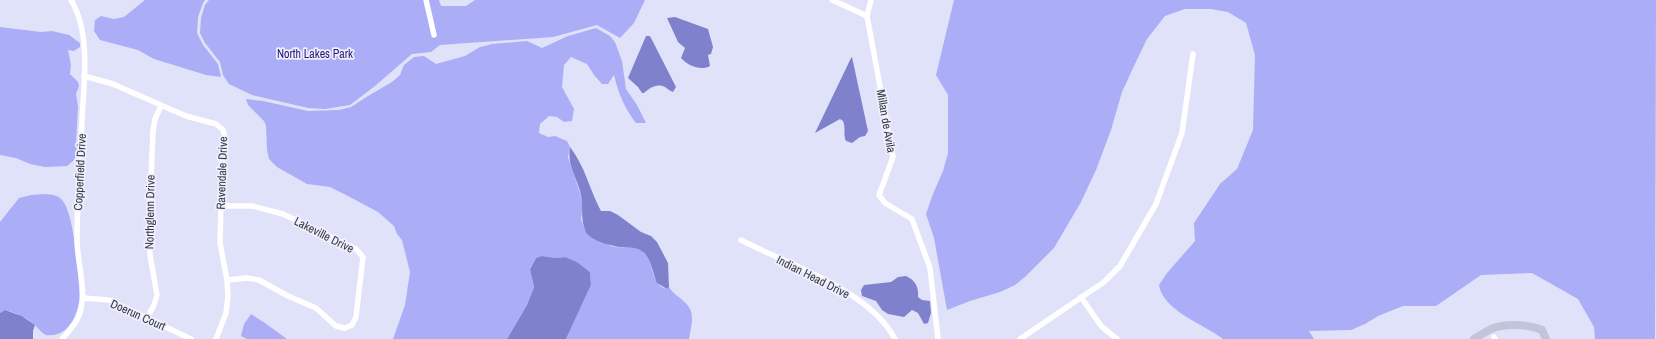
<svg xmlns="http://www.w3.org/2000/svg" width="1656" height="339" viewBox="0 0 1656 339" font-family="'Archivo Narrow',sans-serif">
<rect width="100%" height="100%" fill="#e0e2fa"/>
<g fill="#abadf6">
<path d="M145,0h60l-2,3 -5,14 -1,16 6,12 15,19 3,13 -15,-2 -52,-16 -16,-9 -38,-10 -6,-9 1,-11 6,-4 13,3 10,-2z"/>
<path d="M209,0h230l2,6h25l9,-6h170l-11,23 -14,15 -23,-13 -44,12 -113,8 -9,7 -19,2 -37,32 -25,19 -25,4 -17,-1 -56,-13 -23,-11 -6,-9 -3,-13 -15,-19 -5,-10 1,-15 4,-13z"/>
<path d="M954,0h702l-1,339h-60l-1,-12 -16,-28 -46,-26 -51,2 -45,31h-33l-25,10 -13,8 -14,6 -42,1 5,8h-91c-19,-15 -60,-28 -64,-54l8,-12 28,-32 -1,-18 26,-39 17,-15 16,-39 2,-75 -9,-32 -18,-11 -17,-3h-26l-20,7 -18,23 -13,27 -12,26 -11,38 -15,40 -15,32 -27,46 -28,28 -11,9 -15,7 -30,9 -23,9 -13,-72 -8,-24 7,-20 10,-23 5,-18v-58l-12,-20z"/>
<path d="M0,27l41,5 11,-1 17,4 11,8v4l-6,4 -6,-1 3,15 -1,9 8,8 1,4 -3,8 2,13 -2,37 1,11 -4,6 -6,5 -22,1 -15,-3 -14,-6 -16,-3z"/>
<path d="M596,28l14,8 5,6 7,19 4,28 11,16 9,18h-10c-12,-16 -17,-28 -22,-48l-6,9h-6l-8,-9 -7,-11 -16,-7 -7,8 -2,22 12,22 -2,12 -8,1 -7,-5 -8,-1 -9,8 -1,9 9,4 7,-1 12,5 3,6 -2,10 12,36 3,14 -2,12 4,11c9,5 20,15 30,17 10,1 22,-2 30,7 10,10 5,31 22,35l2,-2c3,5 7,8 11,11 17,13 12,22 9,41h-123l25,-54 -1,-13 -13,-10 -12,-5 -9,1 -14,-2 -6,2 -6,10 4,19 -7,18 -20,34h-114l12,-34 5,-33 -8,-32 -5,-6 -3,-8 -16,-14 -34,-18 -14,-7 -23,-3 -30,-17 -8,-8 -2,-9 -1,-24 -2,-5 -16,-16 -2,-6 17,2 45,10 31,-1 12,-3 17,-11 24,-14 8,-7 4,-10 10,-8 10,-1 12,8 29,-8 15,-9 12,-3 35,-3 15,7 26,-12z"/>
<path d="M31,195c9,0 23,-3 30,4 14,12 17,79 19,100 -3,15 -10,34 -27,36 -3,0 -7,1 -9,-1 -3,-2 -6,-6 -9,-9 -9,-8 -18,-12 -30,-15l-5,3v-91l19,-24z"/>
<path d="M251,314l14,9 22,16h-40l-6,-3 3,-12z"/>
</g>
<g fill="#8081cd">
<path d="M675,17l33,12 5,18 -2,7 -3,1 2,11c-9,5 -22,0 -29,-8l4,-10 -7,-6 -11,-24z"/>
<path d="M646,36h4l26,51 -3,5c-3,-1 -5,-3 -8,-5 -9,-4 -15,1 -21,6h-2l-4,-6 -10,-9z"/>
<path d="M852,57l16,74 -3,5 -5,1 -8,6 -6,-2c-3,-6 0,-13 -3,-20l-3,-2 -25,14 36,-75z"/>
<path d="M570,147c15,19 20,44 31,64h9l8,4 23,17 10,4 6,6 11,21 1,24 -2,2 -10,-6c-4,-9 -6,-25 -14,-31 -9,-7 -19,-3 -29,-6 -9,-2 -26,-7 -29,-16 -5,-13 -1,-26 -5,-39 -5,-17 -13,-27 -10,-44z"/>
<path d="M542,256l14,2 9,-1 12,5 13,10 1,13 -25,54h-59l20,-34 7,-18 -4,-18 6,-11z"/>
<path d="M906,276c9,4 13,11 12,21l4,3 8,1 1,12 -3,10 -4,1 -6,-11 -6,-3 -8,7 -16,-3 -6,-4 -6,-9 -14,-5 -1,-6 3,-5 27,-3 7,-5z"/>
<path d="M5,310l17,6 13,9 -2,6v8h-33v-26z"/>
</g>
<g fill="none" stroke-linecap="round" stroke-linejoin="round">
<g stroke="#fff" stroke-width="5.5">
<path d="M426,0l8,35"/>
<path d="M832,0l35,16"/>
<path d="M871,0l-4,16 26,141 -14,38 6,8 27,16 18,49 8,71"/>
<path d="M84,76l29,8 73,32 30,8 7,6 2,8 -3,21 -2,84 7,37 1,16 -2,17 -10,26"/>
<path d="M221,206h31l31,8 73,35 7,8 -7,60 -4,8 -7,3 -9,-2 -20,-18 -28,-12 -29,-16 -12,-2 -20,2"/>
<path d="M741,240c48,25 128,50 154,99"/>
<path d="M1081,297l20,29 16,13"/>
<path d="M83,298l26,2 82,39"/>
<path d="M147,318l7,-13 3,-10 -7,-40 -1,-30 4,-94 2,-12 6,-13"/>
<path d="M1494,337l1,2"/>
<path d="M62,339c8,-9 17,-18 19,-31 5,-22 -4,-46 -4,-69 0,-40 4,-80 5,-119 2,-37 9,-88 -11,-120"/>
<path d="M1020,339l84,-57 16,-16 36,-62 26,-71 11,-79"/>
</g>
<path stroke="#c3c3d9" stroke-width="8" d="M1474,339c5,-3 11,-7 17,-10 14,-6 37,-5 51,1l4,9"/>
</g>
<g text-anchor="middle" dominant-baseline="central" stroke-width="3.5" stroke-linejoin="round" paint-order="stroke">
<g font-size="12" fill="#291872" stroke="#eff0ff">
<text x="315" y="54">North Lakes Park</text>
</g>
<g font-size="12" fill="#383841" stroke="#eff0ff">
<text transform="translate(886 121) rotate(80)">Millan de Avila</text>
<text transform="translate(80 172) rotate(-87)">Copperfield Drive</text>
<text transform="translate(222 173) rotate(-88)">Ravendale Drive</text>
<text transform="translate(150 212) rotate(-89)">Northglenn Drive</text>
<text transform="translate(324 235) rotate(27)">Lakeville Drive</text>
<text transform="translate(813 277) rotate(27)">Indian Head Drive</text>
<text transform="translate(138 315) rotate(24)">Doerun Court</text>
</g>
</g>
</svg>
